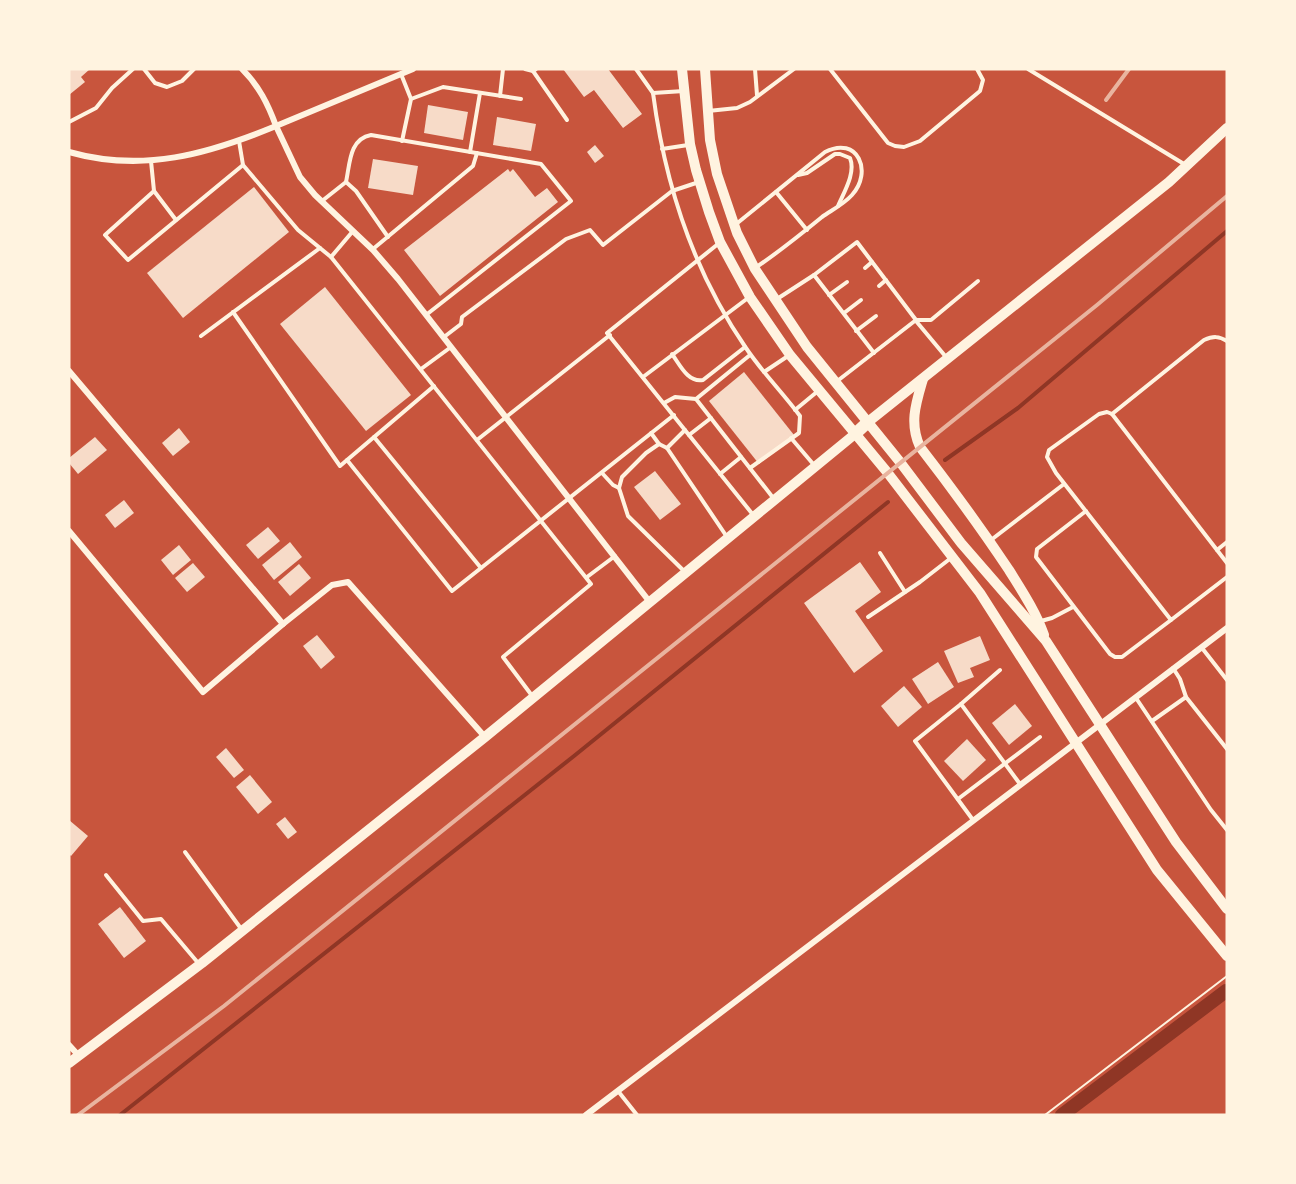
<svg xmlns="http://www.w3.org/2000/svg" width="1296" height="1184" viewBox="0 0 1296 1184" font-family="'Archivo Narrow',sans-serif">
<rect width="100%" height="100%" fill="#c8553d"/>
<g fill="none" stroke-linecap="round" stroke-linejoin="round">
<g stroke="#8f3625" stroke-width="4">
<path d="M945,460l73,-52 209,-177"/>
<path d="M120,1115l454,-359 314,-254"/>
</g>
<path stroke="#8f3625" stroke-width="14" d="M1062,1115l164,-124"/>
</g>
<g fill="#f7dbc8">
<path d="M69,69h21l-9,8 4,5 -16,13z"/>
<path d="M563,69h45l34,45 -19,14 -29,-38 -10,7z"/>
<path d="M428,105l40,7 -5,28 -39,-7z"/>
<path d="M497,117l39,7 -5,27 -38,-6z"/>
<path d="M595,145l9,11 -9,7 -8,-11z"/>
<path d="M373,159l45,7 -5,29 -45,-7z"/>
<path d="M508,169l2,3 3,-3 22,28 12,-9 11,14 -118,94 -36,-46z"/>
<path d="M254,187l35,45 -106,86 -36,-45z"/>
<path d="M325,287l86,108 -45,36 -86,-107z"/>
<path d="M744,372l50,63 -35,29 -50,-63z"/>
<path d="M179,428l11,14 -17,14 -11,-13z"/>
<path d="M95,437l12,13 -29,24 -9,-11v-5z"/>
<path d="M655,471l26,33 -21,16 -26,-33z"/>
<path d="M124,500l10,13 -19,15 -10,-13z"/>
<path d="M268,527l12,14 -22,18 -12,-14z"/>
<path d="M290,542l12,15 -28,23 -12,-15z"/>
<path d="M179,545l12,15 -18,15 -12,-15z"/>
<path d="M860,562l21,30 -26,19 28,40 -29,22 -50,-70z"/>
<path d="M193,563l12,14 -18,15 -12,-14z"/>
<path d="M299,564l12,14 -21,18 -12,-14z"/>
<path d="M317,635l18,22 -14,12 -18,-23z"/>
<path d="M980,636l10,24 -20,8 4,9 -16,6 -14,-32z"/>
<path d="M938,662l16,25 -26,17 -16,-25z"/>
<path d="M904,686l18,21 -24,20 -17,-21z"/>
<path d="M1015,704l17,22 -23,19 -17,-22z"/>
<path d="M967,739l19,21 -23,21 -19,-20z"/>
<path d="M226,748l18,22 -10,8 -18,-21z"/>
<path d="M250,775l22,27 -14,12 -22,-27z"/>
<path d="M285,817l12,15 -9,7 -12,-15z"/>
<path d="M69,820l19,16 -17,20 -2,-2z"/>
<path d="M120,907l26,34 -22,17 -26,-34z"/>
</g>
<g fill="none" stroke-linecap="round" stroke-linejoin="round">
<path stroke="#fff3e0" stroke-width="2" d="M1045,1115l182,-139"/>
<g stroke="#fff3e0" stroke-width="4">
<path d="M144,69l11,14 12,4 15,-6 12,-12"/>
<path d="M525,69l8,2"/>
<path d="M536,69l-3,2 34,49"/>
<path d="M636,69l17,24 31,-2"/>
<path d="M755,69l2,26"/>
<path d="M830,69l58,74 7,3 9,1 16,-6 60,-50 3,-11 -6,-11"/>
<path d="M1028,69l156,95"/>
<path d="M401,74l10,25"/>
<path d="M653,93c12,92 40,178 93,255 16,24 37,45 54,68l-1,17 -49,35"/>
<path d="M500,96l3,-27"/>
<path d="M708,111l29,-3 13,-6 44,-33"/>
<path d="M69,122l27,-14 16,-20 21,-19"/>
<path d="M239,141l4,24 55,65 33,27 260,327 -88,73 30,40"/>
<path d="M402,141l9,-42 32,-12 78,12"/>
<path d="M662,149l26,-4"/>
<path d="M470,152l10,-59"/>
<path d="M151,161l3,30 22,29"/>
<path d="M798,175l9,-2 28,-19h5l10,4c6,15 -6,34 -12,48"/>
<path d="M346,182c4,-18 3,-43 25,-47l170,29 30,37 -145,114"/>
<path d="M154,191l-49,44 23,25 115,-95"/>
<path d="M776,192l31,38"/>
<path d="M322,201l24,-19 10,9 32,46"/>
<path d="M735,225l90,-73c33,-17 48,20 27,43 -8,9 -20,15 -30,22 -22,18 -43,35 -67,51"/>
<path d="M718,244l-111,89 147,183"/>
<path d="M373,249l100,-83 4,-13"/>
<path d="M331,257l22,-26"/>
<path d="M865,268l7,-6"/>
<path d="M814,275l60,78"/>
<path d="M879,286l7,-6"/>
<path d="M829,295l18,-13"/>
<path d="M777,299l37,-24 43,-33 59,78 -80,62"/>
<path d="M233,312l107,154 94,-80"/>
<path d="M844,313l17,-13"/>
<path d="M916,320h15l47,-39"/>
<path d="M916,321l30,36"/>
<path d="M856,331l20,-15"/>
<path d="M201,336l119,-88"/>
<path d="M444,337l17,-13 1,-7 104,-78 24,-9 13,15 69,-54 27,-9"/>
<path d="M672,354c8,11 16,29 31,26l42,-33"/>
<path d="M750,355l-54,44 78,100"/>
<path d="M421,369l30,-22"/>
<path d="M764,372l24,-16"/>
<path d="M643,377l105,-79"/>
<path d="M664,403l11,-6 21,2"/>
<path d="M795,410l23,-19"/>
<path d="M1112,414l92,-74c9,-4 15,-4 23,1"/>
<path d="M651,433l8,11"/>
<path d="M689,435l22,-17"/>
<path d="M374,437l107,131"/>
<path d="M791,438l23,27"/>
<path d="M477,440l133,-105"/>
<path d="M667,448l18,-18"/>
<path d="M347,460l105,131 222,-176"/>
<path d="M602,473l11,12 6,3"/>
<path d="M720,474l21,-17"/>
<path d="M1086,511l-49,38 -1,8 74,97 5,3h7l49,-37"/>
<path d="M991,540l73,-56"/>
<path d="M1217,550l10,-8"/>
<path d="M880,553l25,39"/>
<path d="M1227,563l-115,-149 -5,-2 -8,2 -50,36 -2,7 9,16 115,147 56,-43"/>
<path d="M685,572l-57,-56 -9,-28 3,-11 24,-24 13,-9 8,4 60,89"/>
<path d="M587,577l28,-21"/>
<path d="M868,617l52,-35 31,-24"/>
<path d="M1041,621l11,-3 21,-11"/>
<path d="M1202,648l25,32"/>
<path d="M1173,668l7,11 6,18"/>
<path d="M1000,670l-39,34 59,80"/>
<path d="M1136,698l75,112 16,20"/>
<path d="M961,704l-46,37 58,79"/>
<path d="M1152,721l34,-24 41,52"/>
<path d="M958,799l82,-62"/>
<path d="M185,852l57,78"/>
<path d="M106,875l37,46 18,-2 38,45"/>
<path d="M618,1091l19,24"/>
</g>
<g stroke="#fff3e0" stroke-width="6">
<path d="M413,69l-137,57 24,51 15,18 58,55 25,29 251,322"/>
<path d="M69,152c74,21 139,2 207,-26 -8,-22 -17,-40 -34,-57"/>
<path d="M69,371l214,253"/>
<path d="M69,531l134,161 80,-68 49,-39 16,-3 137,155"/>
<path d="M69,1045l10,11"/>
<path d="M586,1115l641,-487"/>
</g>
<g stroke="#fff3e0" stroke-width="10">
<path d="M682,69l8,75 6,26 13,42 11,30 30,55 40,58 97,117 93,121 177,277 70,86"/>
<path d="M705,69l5,71 7,34 20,59 18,36 52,78 93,115 61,81 85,98 130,201 51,67"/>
<path d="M923,379c-7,24 -14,44 -3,68 31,40 61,81 89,123 13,21 27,42 35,65"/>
<path d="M868,422l301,-240 58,-54"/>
<path d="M69,1063l133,-100 283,-226 370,-303"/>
</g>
<path stroke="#fff3e0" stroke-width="12" d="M855,434l13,-12"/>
<g stroke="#e9b49f" stroke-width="4">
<path d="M1106,100l23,-31"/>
<path d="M78,1115l146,-109 873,-701 130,-109"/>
</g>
</g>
<rect width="1296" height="1184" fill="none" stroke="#fff3e0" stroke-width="141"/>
</svg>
